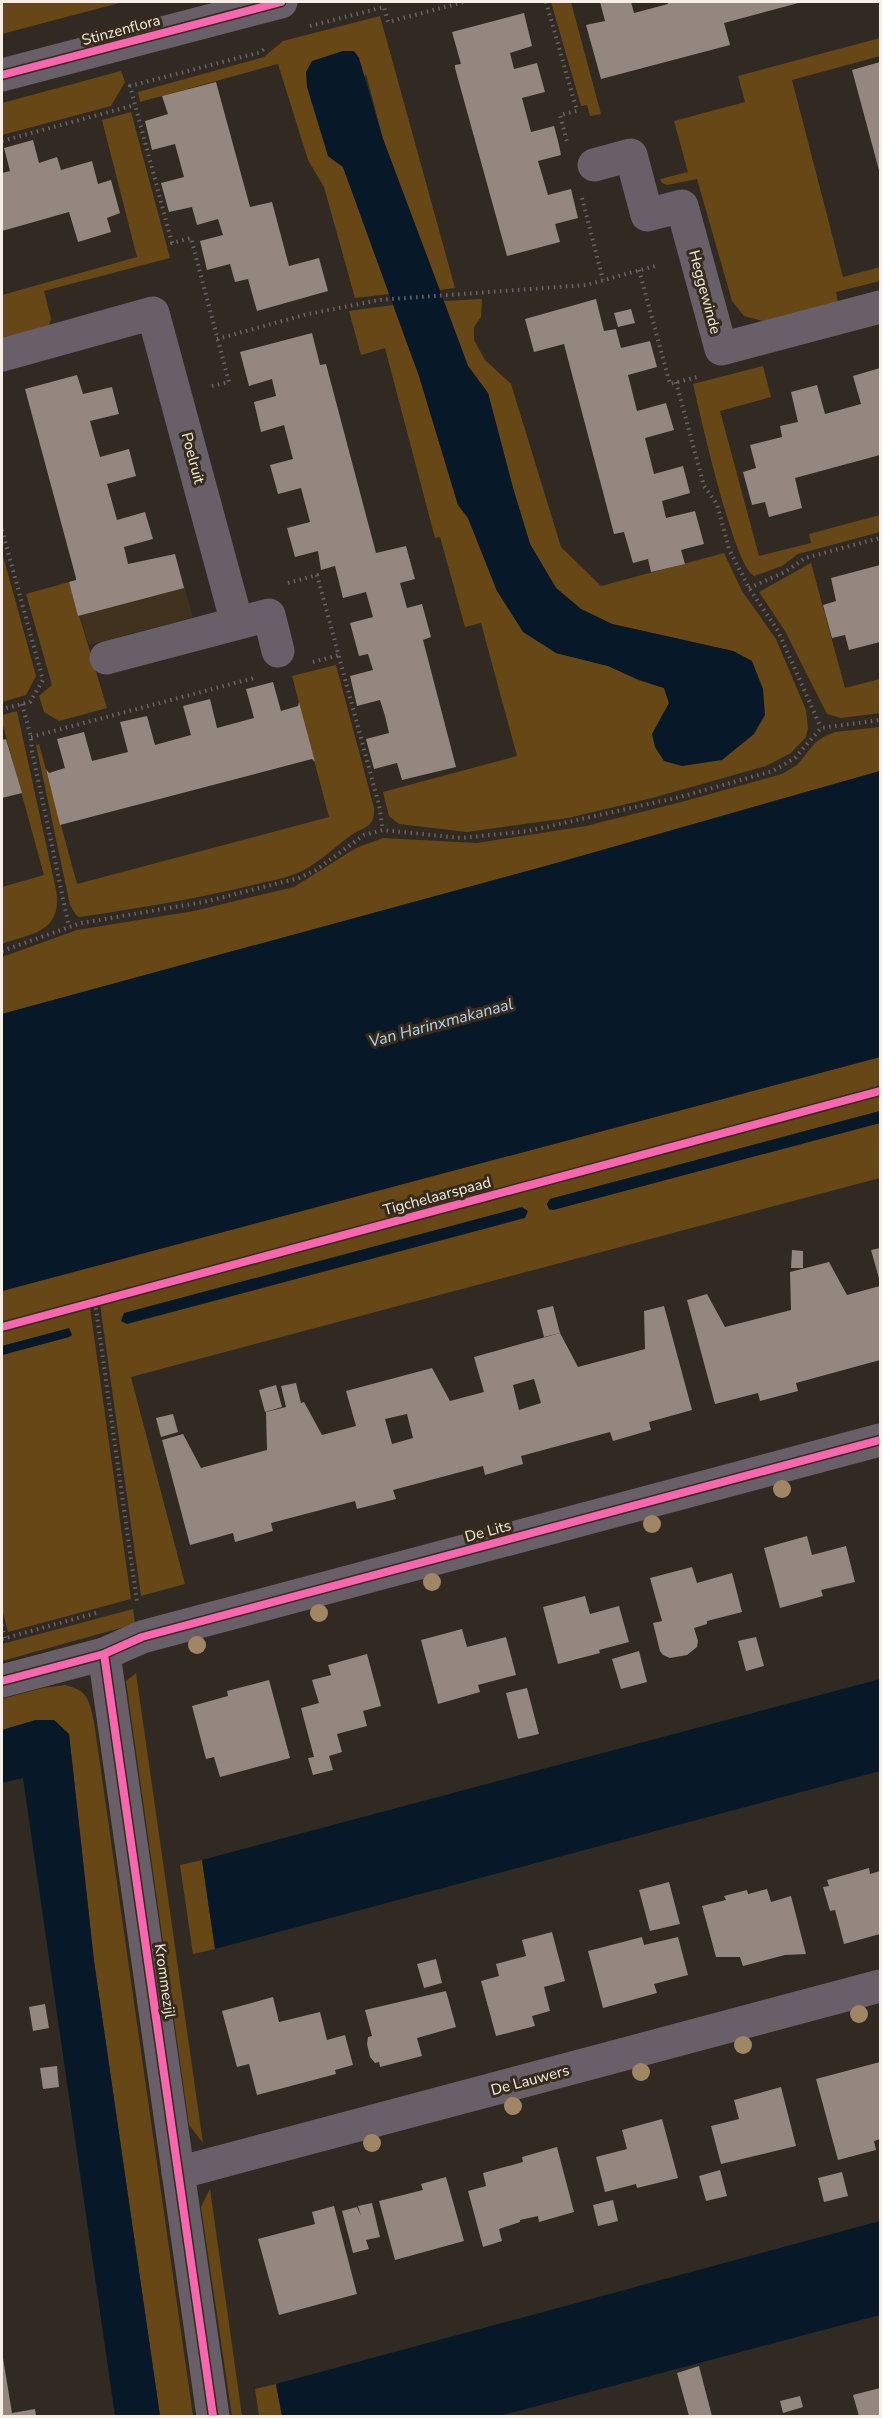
<svg xmlns="http://www.w3.org/2000/svg" width="882" height="2418" viewBox="0 0 882 2418" font-family="'Nunito Sans',sans-serif">
<rect width="100%" height="100%" fill="#312a22"/>
<path fill="#41321f" d="M175,554l18,63 -104,28 -20,-63z"/>
<g fill="#674715">
<path d="M2,2h121l-121,32z"/>
<path d="M551,2h20l30,112 -11,2 -3,-11 -6,1z"/>
<path d="M380,16l75,272 -15,2 -57,-151 -17,-65 -38,82 15,11 46,127 -34,4 -31,-111 -16,-27 -30,-96 -138,38 -2,-10 126,-35 19,-16z"/>
<path d="M880,38v18l-88,24 51,197 37,-10v14l-44,11 2,11 -75,18 -19,-5 -12,-15 -35,-122 -30,6 -5,-2 -2,-4 28,-7 -14,-51 71,-19 -7,-26z"/>
<path d="M121,71l4,11 -14,24 -109,29v-32z"/>
<path d="M131,112l39,146 -126,33 7,28 -2,6 -47,14v-44l135,-38 -35,-137z"/>
<path d="M482,299l-1,18 -7,10v13l11,20 26,24 50,163 40,39 123,-33 18,38 34,48 30,71 2,18 -2,9 -15,16 -25,13 -110,31 -88,21 -101,14 -68,-8 -10,-8 -6,-24 134,-36 -36,-133 -16,4 -25,-90 -5,1 -50,-190 -24,7 -12,-44 44,-6 26,71 39,129 10,13 29,73 59,62 52,13 31,14 25,8 5,15 -17,32 100,-74 -19,-10 -121,-27 -31,-15 -25,-21 -26,-44 -17,-56 -25,-95 -20,-27 -24,-65z"/>
<path d="M763,366l8,31 -51,14 39,145 52,-13 -2,-9 71,-19v17l-82,22 -16,12 -28,10c-20,-9 -54,-162 -61,-192z"/>
<path d="M2,552l34,124 -10,19 -24,7z"/>
<path d="M811,563l34,125 35,-9v34l-39,5 -14,-4 -42,-83 -26,-39z"/>
<path d="M69,582l38,126 -48,13 -15,-9 -5,-16 13,-11 -26,-91z"/>
<path d="M336,665l38,143c1,21 -10,18 -24,28 -16,12 -31,26 -48,35 -16,8 -35,10 -53,15 -56,13 -113,23 -170,31l-3,-2 -6,-10 -34,-160 3,-1 38,140 252,-67 -37,-141z"/>
<path d="M17,711l39,179c7,42 -23,43 -54,54v-57l42,-12 -42,-153v-7z"/>
<path d="M880,727v44l-327,93 -551,150v-57l75,-27 117,-19 100,-24 62,-39 27,-10 94,5 109,-17 99,-25 97,-27 15,-9 18,-22 10,-7 10,-4z"/>
<path d="M880,1057v54l-330,88 -3,5 2,5 4,1 327,-87v55l-749,199 54,207 -44,12 -42,-299 -97,25v-31z"/>
<path d="M90,1308l41,291 -123,33 -6,-23v-254l67,-18 -1,-8 -66,17v-15z"/>
<path d="M133,1609l2,15 -133,37v-17z"/>
<path d="M136,1673l67,470 -14,-18 -63,-444z"/>
<path d="M65,1685c24,6 24,15 29,37l99,694h-33l-66,-455 -25,-227 -15,-14h-18l-34,10v-31l41,-11z"/>
<path d="M202,1860l13,89 -22,5 -13,-89z"/>
<path d="M210,2189l32,227h-10l-31,-209z"/>
<path d="M276,2384l6,32h-23l-4,-27z"/>
</g>
<g fill="#071928">
<path d="M343,51h11l5,7 24,81 85,227 20,27 25,95 17,56 26,44 25,21 31,15 121,27 19,10 11,28 2,26 -11,19 -32,26 -40,6 -18,-5 -9,-14 -3,-13 17,-31 -5,-15 -25,-8 -31,-14 -52,-13 -33,-21 -26,-41 -29,-73 -10,-13 -39,-129 -76,-209 -15,-11 -21,-69 -1,-15 6,-11z"/>
<path d="M880,771v286l-878,234v-277l551,-150z"/>
<path d="M880,1111v12l-327,87 -4,-1 -2,-5 3,-5z"/>
<path d="M522,1207l6,4 -3,7 -398,106 -6,-3 3,-8z"/>
<path d="M69,1328l3,7 -3,2 -67,18v-9z"/>
<path d="M880,1679v92l-665,178 -13,-89z"/>
<path d="M36,1720h18l15,14 25,227 66,455h-45l-92,-638 -21,5v-53z"/>
<path d="M880,2221v94l-380,101h-218l-6,-32z"/>
</g>
<g fill="#94877f" fill-rule="evenodd">
<path d="M600,2h31l3,11 34,-9 -1,-2h135l-78,21 6,22 -129,34 -15,-54 19,-4z"/>
<path d="M524,13l8,33 -22,7 4,16 23,-6 8,29 -23,6 9,34 23,-6 4,15 3,14 -23,6 10,34 23,-6 7,29 -23,6 5,18 -53,14 -52,-188v-3l6,-1 -9,-32z"/>
<path d="M880,62v112l-28,-104z"/>
<path d="M216,82l34,125 22,-5 17,64 30,-8 9,33 -71,20 -9,-32 -13,3 -5,-18 -23,6 -7,-29 23,-6 -5,-16 -21,6 -5,-18 -23,5 -8,-29 23,-6 -9,-33 -23,6 -7,-29 23,-7 -6,-18z"/>
<path d="M33,140l6,23 18,-6 4,13 31,-9 6,23 13,-4 9,33 -13,5 4,14 -33,10 -9,-30 -67,19v-58l8,-2 -6,-23z"/>
<path d="M596,299l8,32 12,-2 5,19 29,-7 7,26 -29,8 9,36 29,-8 8,27 -29,8 9,36 29,-8 7,27 -28,8 4,17 29,-7 9,33 -23,6 4,14 -34,8 -3,-13 -15,4 -9,-31 -10,2 -50,-190 -30,8 -9,-33z"/>
<path d="M631,309l4,14 -17,4 -4,-14z"/>
<path d="M312,333l8,32 6,-1 50,189 30,-7 9,33 -15,4 7,25 15,-4 9,33 -8,3 33,127 -54,13 -5,-17 -23,6 -8,-30 23,-6 -4,-17 -5,-16 -23,6 -7,-30 23,-6 -5,-16 -9,2 -9,-33 23,-6 -7,-25 -23,6 -8,-32 -14,4 -3,-19 -23,6 -8,-29 23,-6 -9,-34 -23,6 -8,-29 23,-6 -9,-34 -23,7 -7,-30 22,-6 -4,-17 -23,7 -9,-34z"/>
<path d="M880,368v87l-85,23 7,30 -33,9 -4,-15 -13,3 -9,-33 13,-4 -6,-23 32,-8 -2,-11 18,-4 -7,-30 26,-7 8,29 36,-10 -8,-28z"/>
<path d="M77,375l6,19 29,-7 7,27 -29,7 10,36 29,-8 7,27 -29,8 10,36 28,-8 8,27 -29,8 4,17 47,-10 9,34 -106,28 -9,-34 7,-2v-2l-51,-189z"/>
<path d="M880,565v77l-31,8 -4,-15 -13,3 -9,-33 13,-4 -5,-23z"/>
<path d="M273,682l8,29 17,-5 1,-4 16,60 -3,-3 -252,66 -14,-56 3,4 16,-5 -8,-29 27,-7 8,29 36,-9 -8,-30 27,-6 8,29 36,-10 -8,-29 27,-7 7,29 37,-10 -8,-29z"/>
<path d="M6,739l16,54 -20,5v-58z"/>
<path d="M880,1248v34l-9,-32z"/>
<path d="M792,1250l11,1v17h-12z"/>
<path d="M829,1262l18,33 33,-9v74l-84,23 2,8 -38,10 -2,-8 -43,11 -28,-104 20,-6 18,33 66,-17 -1,-38z"/>
<path d="M553,1306l7,27 -16,4 -7,-27z"/>
<path d="M664,1306l28,104 -43,12 2,8 -38,11 -3,-9 -89,24 2,8 -38,11 -2,-9 -90,24 3,9 -39,10 -2,-8 -84,22 2,8 -38,11 -2,-9 -43,12 -28,-105 21,-6 18,34 66,-18 -1,-38 20,-5 -5,-21 15,-3 5,20 3,-1 18,33 34,-9 -10,-35 86,-23 18,33 34,-9 -10,-35 86,-24 18,34 67,-18 -1,-38zM534,1379l7,24 -22,7 -6,-25zM407,1414l6,24 -21,6 -7,-25z"/>
<path d="M276,1385l6,22 -17,5 -6,-22z"/>
<path d="M173,1414l5,18 -17,5 -5,-19z"/>
<path d="M807,1536l5,19 34,-9 9,36 -34,8 2,6 -43,12 -16,-60z"/>
<path d="M692,1567l5,16 35,-10 10,39 -35,9v3l-13,4 4,13 -1,6 -10,8 -17,3 -7,-3 -3,-4 -7,-28 9,-2 -12,-43z"/>
<path d="M585,1596l5,18 29,-8 10,36 -30,8 1,3 -42,11 -15,-57z"/>
<path d="M462,1629l5,18 39,-10 10,38 -38,10 2,7 -42,12 -17,-64z"/>
<path d="M756,1637l8,29 -18,5 -8,-30z"/>
<path d="M639,1651l8,31 -26,7 -9,-30z"/>
<path d="M367,1654l14,52 -18,5 4,15 -30,8 5,18 -13,4 4,14 -20,5 -5,-17 6,-1 -13,-49 18,-5 -7,-23 19,-5 -3,-10z"/>
<path d="M269,1680l21,78 -70,19 -6,-20 -8,2 -14,-53 36,-10 -1,-5z"/>
<path d="M527,1688l12,46 -21,5 -12,-46z"/>
<path d="M869,1868l1,6 10,-3v63l-36,10 -9,-34 -5,1 -7,-24 6,-1 -2,-6z"/>
<path d="M669,1882l11,42 -30,7 -11,-41z"/>
<path d="M767,1889l4,13 20,-6 15,58 -21,1 -42,11 -3,-9h-24l-14,-51 24,-6 -2,-4 23,-6 1,4z"/>
<path d="M552,1932l13,49 -21,6 6,24 -18,5 3,10 -39,10 -15,-55 18,-5 -3,-12 30,-8 -4,-16z"/>
<path d="M642,1937l2,8 34,-8 10,38 -34,9 3,9 -54,15 -15,-57z"/>
<path d="M436,1959l6,24 -18,5 -7,-24z"/>
<path d="M446,1991l10,36 -39,11 5,18 -42,11 -1,-5 -4,1 -5,-6 -3,-13 1,-7 4,-1 -7,-26z"/>
<path d="M273,1997l6,25 41,-10 7,28 18,-5 8,30 -18,5 1,4 -79,21 -8,-31 -12,3 -15,-56z"/>
<path d="M45,2004l4,24 -16,3 -4,-24z"/>
<path d="M880,2062v77l-6,2 2,9 -38,10 -22,-81z"/>
<path d="M57,2066l2,21 -16,2 -3,-21z"/>
<path d="M781,2087l15,59 -75,18 -10,-38 28,-7 -5,-19z"/>
<path d="M662,2119l16,59 -41,10 -1,-4 -31,8 -9,-35 31,-8 -5,-19z"/>
<path d="M557,2147l17,65 -35,10 -1,-6 -18,4v2l-21,7 3,12 -19,6 -15,-56 18,-5 -3,-13 40,-11 -1,-5z"/>
<path d="M720,2170l7,26 -21,5 -7,-25z"/>
<path d="M842,2172l6,24 -24,6 -6,-24z"/>
<path d="M446,2177l18,64 -69,19 -16,-59 44,-11 -2,-6z"/>
<path d="M613,2200l5,21 -20,5 -5,-21z"/>
<path d="M372,2203l8,34 -14,3 3,9 -16,4 -11,-42 15,-4 4,9 -3,-10z"/>
<path d="M334,2206l23,88 -78,21 -21,-76 57,-15 -3,-12z"/>
<path d="M2,2352l10,61 23,-4 1,7h-34z"/>
<path d="M699,2366l8,31 5,19h-23l-12,-43z"/>
<path d="M880,2388v28h-21l-6,-21z"/>
<path d="M800,2396l3,11 -20,6 -3,-12z"/>
</g>
<g fill="none" stroke-linecap="round" stroke-linejoin="round">
<g stroke="#6a6369" stroke-width="4" stroke-dasharray="1.5 4.5" stroke-linecap="butt">
<path d="M546,2l31,109 -17,4 7,27"/>
<path d="M310,26l74,-19 4,15 76,-20"/>
<path d="M2,141l133,-36"/>
<path d="M582,198l21,82"/>
<path d="M639,270l31,114 27,-7"/>
<path d="M217,339l87,-24 75,-15 207,-15 73,-20"/>
<path d="M676,382l28,104 13,18 12,45 20,39 29,43 43,97"/>
<path d="M212,386l17,-4 -38,-144 -19,5 -42,-157 131,-34 5,-5"/>
<path d="M2,530l41,150 -13,22 -28,7"/>
<path d="M288,583l29,-8 62,230 4,25"/>
<path d="M749,588l36,-16 20,-14 75,-20"/>
<path d="M313,662l26,-7"/>
<path d="M22,704l9,33 1,14 37,176"/>
<path d="M31,737l223,-59"/>
<path d="M2,951l79,-28 123,-21 95,-24 17,-8 48,-35 19,-5 78,8 67,-7 152,-34 93,-26 22,-13 26,-30 59,-8"/>
<path d="M95,1302l42,300"/>
<path d="M2,1625l3,13"/>
<path d="M2,1639l94,-26"/>
</g>
<g stroke="#685f69" stroke-width="33">
<path d="M2,75l279,-73"/>
<path d="M594,165l37,-10 16,60 35,-9 39,143 159,-42"/>
<path d="M2,355l151,-42 84,310"/>
<path d="M106,658l163,-43 9,36"/>
<path d="M104,1654l109,762"/>
<path d="M2,1681l102,-27 38,-17 738,-197"/>
<path d="M178,2173l702,-187"/>
</g>
<defs>
<g id="cycleway">
<path d="M2,75l279,-73"/>
<path d="M2,1327l878,-236"/>
<path d="M104,1654l109,762"/>
<path d="M2,1681l102,-27 38,-17 738,-197"/>
</g>
</defs>
<use href="#cycleway" stroke="#372b1c" stroke-width="11"/>
<use href="#cycleway" stroke="#f766af" stroke-width="8"/>
</g>
<g fill="#a18665">
<circle cx="782" cy="1489" r="9"/>
<circle cx="652" cy="1524" r="9"/>
<circle cx="432" cy="1582" r="9"/>
<circle cx="319" cy="1613" r="9"/>
<circle cx="197" cy="1645" r="9"/>
<circle cx="859" cy="2014" r="9"/>
<circle cx="743" cy="2045" r="9"/>
<circle cx="641" cy="2072" r="9"/>
<circle cx="513" cy="2106" r="9"/>
<circle cx="372" cy="2143" r="9"/>
</g>
<g text-anchor="middle" dominant-baseline="central" stroke-width="6" stroke-linejoin="round" paint-order="stroke">
<g font-size="15" fill="#f7efe5" stroke="#372b1c">
<text transform="translate(121 30) rotate(-15)">Stinzenflora</text>
<text transform="translate(705 292) rotate(75)">Heggewinde</text>
<text transform="translate(193 458) rotate(75)">Poelruit</text>
<text transform="translate(437 1196) rotate(-15)">Tigchelaarspaad</text>
<text transform="translate(488 1531) rotate(-15)">De Lits</text>
<text transform="translate(165 1981) rotate(82)">Krommezijl</text>
<text transform="translate(530 2080) rotate(-15)">De Lauwers</text>
</g>
<g font-size="16" font-style="italic" fill="#b4d5f5" stroke="#372b1c">
<text transform="translate(441 1023) rotate(-15)">Van Harinxmakanaal</text>
</g>
</g>
<rect width="882" height="2418" fill="none" stroke="#f7efe5" stroke-width="6"/>
</svg>
